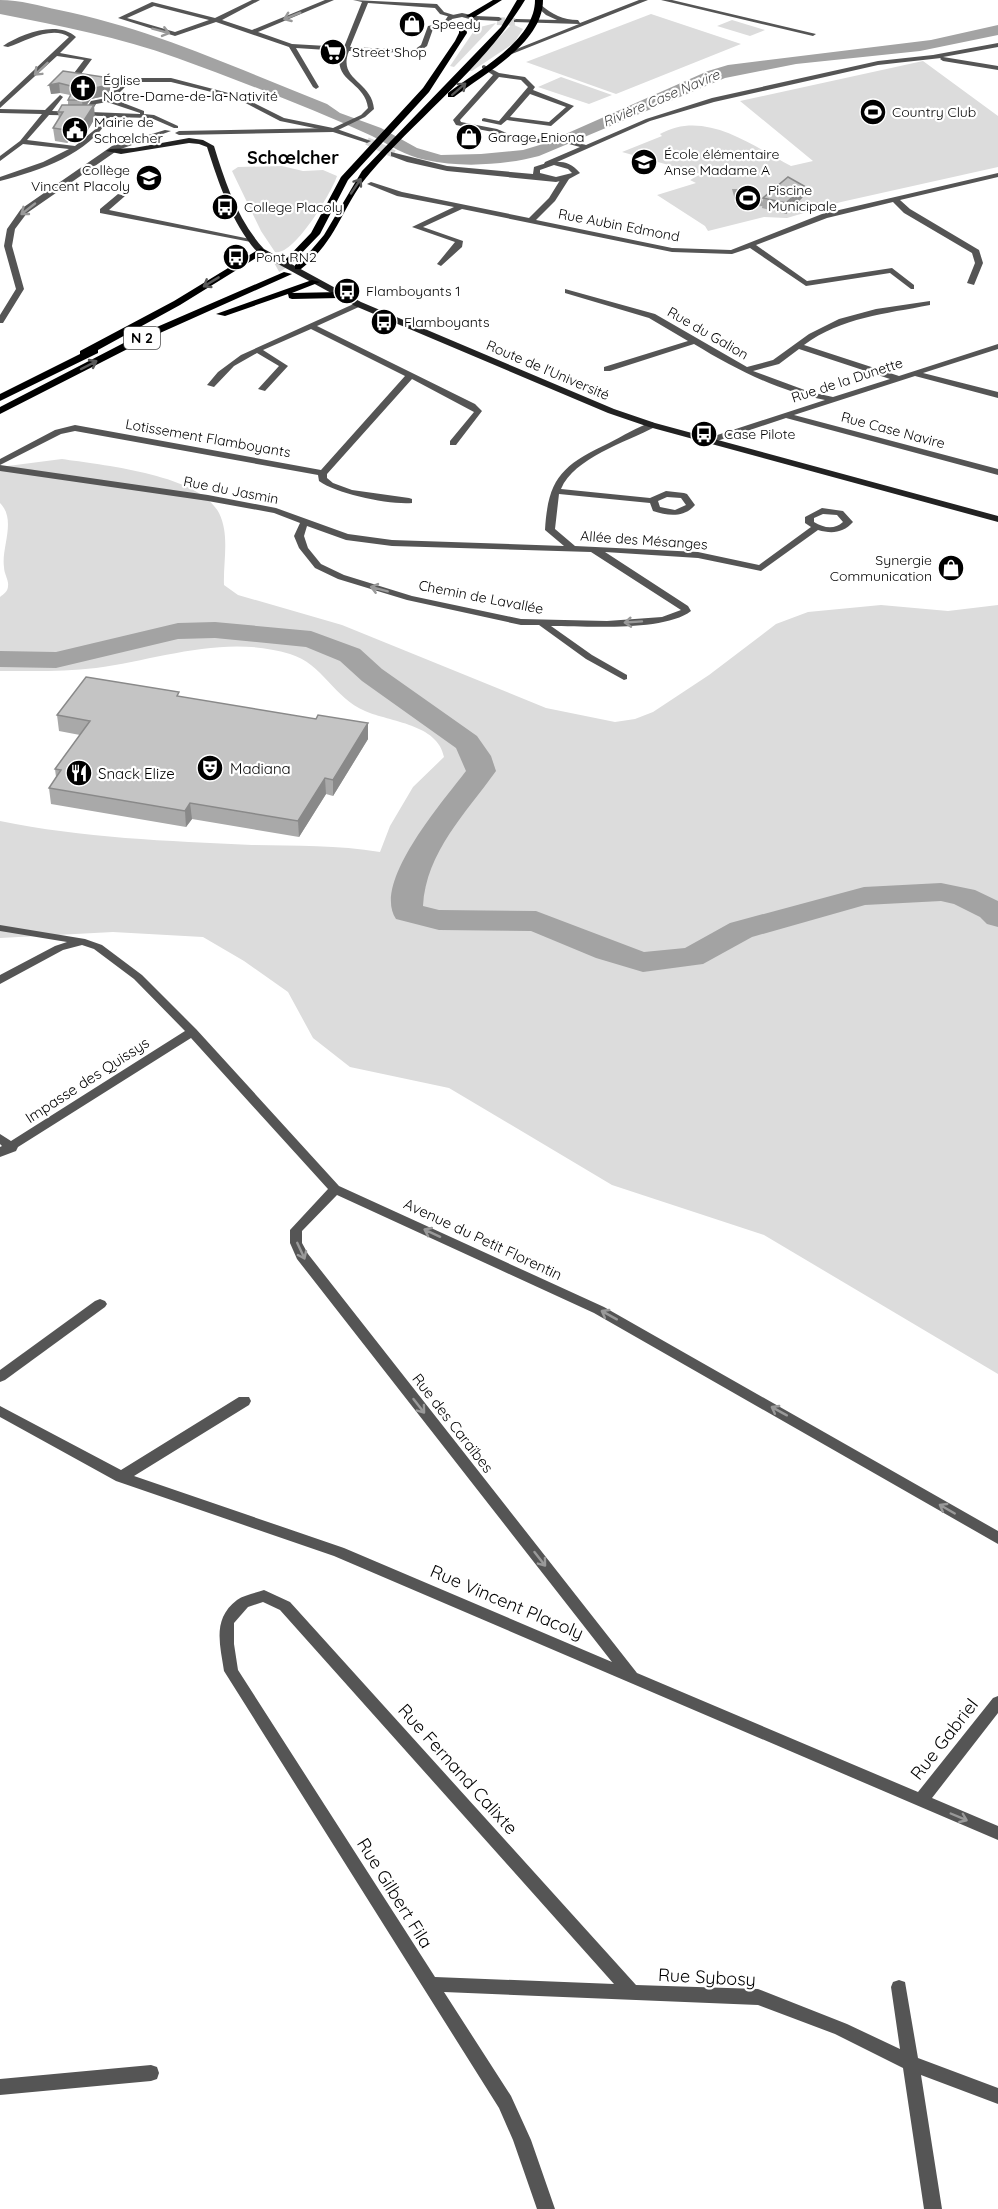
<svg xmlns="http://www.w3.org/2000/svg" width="998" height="2209" viewBox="0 0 998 2209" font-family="Quicksand,sans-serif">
<rect width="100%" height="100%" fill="#fff"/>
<g fill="#dcdcdc">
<path d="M651,14l90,30 -125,50 -90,-32z"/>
<path d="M732,20l33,10 -15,6 -33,-10z"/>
<path d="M496,23l-42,44 -4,-1 26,-38z"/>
<path d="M512,24l11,5 -9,14 -42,28h-5z"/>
<path d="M923,61l75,55v51l-157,35 -54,16 -23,-1 -56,14 -3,-5 -48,-31 39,-12 -6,-3 11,-6 -79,-22 40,-16 -2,-2c45,-25 91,11 131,32l22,-5 -73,-60z"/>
<path d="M561,77l51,18 -23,9 -51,-17z"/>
<path d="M282,166l21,5 20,-1 14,6c-6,18 -44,81 -62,76l-14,-21 -29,-60 6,-4z"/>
<path d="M62,459c39,6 137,15 157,54 11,22 4,49 5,72l14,10 104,30 204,83 69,14 20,-3 18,-7 56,-37 67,-51 32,-12 73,-7 67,6 50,-6v769l-234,-139 -152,-50 -163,-97 -99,-21 -37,-29 -25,-46 -44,-31 -41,-24 -90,-5 -113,6v-117c82,17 168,20 252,24 43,1 85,0 128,7l10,-26 23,-39 31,-30c-6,-33 -54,-35 -79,-46 -31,-13 -42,-47 -75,-57 -65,-20 -129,5 -194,14 -32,4 -64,3 -96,3v-74c4,-3 8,-6 8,-11 1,-6 -4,-12 -4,-19 -3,-20 13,-47 -4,-64v-36z"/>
</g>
<g fill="#a3a3a3">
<path d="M0,0c20,0 40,6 59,10 94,19 179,59 268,94l13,9 41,15 36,20 24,7 40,-1 42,-4 20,-6 165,-73 20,-6 203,-25 67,-15v10l-78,16 -124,13 -71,14 -186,78c-34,9 -78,12 -113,4 -21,-4 -36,-15 -54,-24 -63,-29 -130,-54 -195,-78 -58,-21 -116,-32 -177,-44z"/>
<path d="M732,189h26l6,17 -27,1z"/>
</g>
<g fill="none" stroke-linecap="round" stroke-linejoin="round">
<path fill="#a3a3a3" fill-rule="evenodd" d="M215,622l96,9 49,18 22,20 95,67 14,20 5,15c-30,42 -70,81 -73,135l16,4 97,1 108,41 41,-4 45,-25 134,-36 77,-4 34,7 23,11v26l-11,-3 -7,-7 -26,-13 -13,-3 -76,4 -113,32 -49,27 -60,8 -47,-14 -65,-27 -92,-1 -43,-11c-25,-36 49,-120 70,-148l-10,-23 -94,-67 -22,-20 -34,-14 -91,-9 -37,1 -122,29 -56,-1v-16l56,1 122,-29z"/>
<g stroke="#d9d9d9" stroke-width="8" stroke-dasharray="8 4" stroke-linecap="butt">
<path d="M497,21l18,1"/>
<path d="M367,141l27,13"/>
</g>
<path stroke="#d9d9d9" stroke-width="9" stroke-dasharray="9 4.5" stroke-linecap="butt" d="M277,268l12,-7"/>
<g fill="#555" fill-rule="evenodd">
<path d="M252,0h8l-38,20 30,10 73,-30h9l-76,32 34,12 52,3 18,-45 -9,-2 84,4 7,8 13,4 -3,2 -14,-4 -5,-6 -67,-5 -18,44 64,3 7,-5 7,-19 21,-4 3,2 -19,5 -6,17 -10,7 -68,-2c-12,29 23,30 25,58l-9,8 -31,15 -54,-11 -44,-23 -65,-16h-30l-15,4 -13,13 31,12v3l10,1 24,11v2h-4l-23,-10 -41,-1c-22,38 -69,53 -110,64v-4l43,-15 26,-13 -46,-5 -23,17v-5l20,-15 22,-27 -42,-1v-4l45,1 15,-15 3,2 -11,14 32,1 7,-11 15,-3 13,-12 -45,-5 -3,-4 13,-17 -27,-4 -57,52v-6l69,-65c-17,-12 -43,4 -61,10l-5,-1c18,-12 54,-26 73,-9l-16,16 32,6 -14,19 46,5 17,-5h30l69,18 44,22 49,10 28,-13 7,-7c-3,-27 -38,-27 -26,-57l-46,-3 23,39 -3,2 -3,-2 -24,-40 -73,-25 -41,14 -57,-18 34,-16 63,16zM154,6l55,14 -34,12 -48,-14zM107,102l33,11v1l-49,-2 5,-8zM49,115l55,1 -6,11 -23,19 -48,-6z"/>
<path d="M661,0h11l144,34 -3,2z"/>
<path d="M998,43v4l-55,10 55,9v4l-55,-9 -3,-2 1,-1 -63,7 -164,37 -64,19 -102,45 -4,-2 1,-2 35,-15 -11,-3 -52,-2 -24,-10 -37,-7 -3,-5 40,-45 -11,-7v-2l2,-1 15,8 26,4 10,10 -2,3 41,16 -23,20 -44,-6 -6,5 -19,-4v-2l2,-1 15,3 29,-34 -7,-7 -22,-3 -39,43 1,2 36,7 21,9 51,2 17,5 60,-26 66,-21 166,-37 55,-6zM530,94l36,13 -17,15 -39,-5z"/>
<path d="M998,173v4l-98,23 10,9 69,41 4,13 -9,22 -7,-2 8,-20 -3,-10 -68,-40 -11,-11 -66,16 -71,27 51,36 85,-13 22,17v4h-3l-21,-16 -84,13 -56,-38 -18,6 -60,-2 -210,-43 -39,18 40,14 -1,6 -21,19 -4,-2 18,-22 -43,-15 42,-20 -57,-11 -30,-12 4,-2 31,10 127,26 20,-20 13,-21h3l4,2 -14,22 -19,19 136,28 59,2 91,-36z"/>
<path d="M118,194l7,2 -16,14 146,30 -4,2 -151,-29v-4z"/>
<path d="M565,289l90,25 92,53 26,-7 36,-26 30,-15 37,-10 54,-8v4c-45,9 -88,12 -126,40l95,31 99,-32v5l-75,24 75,19v6l-83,-22 -121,39 204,54v6l-212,-57 -78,26h-6v-4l123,-40c-47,-9 -90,-31 -131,-56l-84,27h-6v-4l84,-26 -39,-23 -84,-25zM799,349l91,30 -57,18 -23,-5 -57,-21 26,-7z"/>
<path d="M358,302h3v4l-44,20 158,78 7,7 -26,34h-6v-4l24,-29 -62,-33 -85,95v4l6,5 19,7 57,8 3,1v4c-23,2 -75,-9 -93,-22l-1,-6 -243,-44 -14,3 -61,31v-6l55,-29 20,-5 246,45 84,-94 -94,-47 -48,21 25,16 -23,25 -7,-2 21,-23 -22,-13 -23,13 -20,21 -7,-2 11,-13 23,-17z"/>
<path d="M652,422l4,3 -1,2c-29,15 -81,31 -94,62l89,9 16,-7 18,2 3,1 8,11c-11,13 -27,11 -42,6l-3,-8 -91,-9 -4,35 20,17 123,6 61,13 52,-38 -6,-4v-6l17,-9 21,3 10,11c-10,11 -21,12 -35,8l-57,41 -63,-13 -93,-6 83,54 3,5c-27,21 -105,15 -140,15l41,29 35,20v4l-3,1 -38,-21 -47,-34h-18l-114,-25 -69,-21 -23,-11 -16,-20 -5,-12 6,-13 -26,-10 -66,-12 -208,-30v-6l208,30 68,13 72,26 44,6 172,6 -19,-16c3,-53 18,-65 64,-87 14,-7 28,-16 43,-21zM667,497l14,1 5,7 -11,5 -15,-3 -2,-6zM823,514l14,1 6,7c-9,8 -19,6 -29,0v-4zM307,526l39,14 46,6 199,6 90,58 -19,7 -55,4 -86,-2 -109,-23 -68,-21 -23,-11 -13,-16 -4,-12z"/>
<path d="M0,925l85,14 17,6 40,30 54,54 143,157 265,121 394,224v13l-404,-231 -257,-118 -35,36v12l6,11 329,419 281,119 75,-94 5,-2v17l-66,85 66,28v14l-664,-284 -218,-75 -116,-64v-11l121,64 118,-73h10l2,4 -2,4 -115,71 210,72 268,114 -315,-403 -7,-16v-13l38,-41 -137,-151 -173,109 -2,4 -16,6v-10l2,-1 -2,-2v-10l11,7 174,-110 -51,-52 -40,-30 -12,-4 -19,5 -63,34v-9l55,-29 12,-4 -67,-11z"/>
<path d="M100,1299l5,2 2,3 -2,3 -100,73 -5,2v-12l95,-69z"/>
<path d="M264,1590l26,12 346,383 122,4 89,35 53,25 -9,-62 2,-5 6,-2 6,2 13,76 80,30v16l-77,-29 21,134h-18l-21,-141 -68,-34 -77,-29 -314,-13 67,104 20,44 24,69h-18l-24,-69 -14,-32 -275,-437c-4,-27 -12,-52 13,-71 7,-5 19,-7 27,-10zM263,1602l17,8 334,374 -179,-7 -197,-307 -4,-26v-21l14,-16z"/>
<path d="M151,2065l6,2 2,6 -2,6 -6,2 -151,14v-16z"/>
</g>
<g fill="#555" fill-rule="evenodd">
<path d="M639,0h9l-141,56 -5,-1 77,-31 -65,-2v-2l2,-1 41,1 -11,-5 -9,-8v-2h4c11,9 22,15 37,15l2,3z"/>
<path d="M462,13l14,3 23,1 3,2 -3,2 -19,-1 -1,2 -17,6 -18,-6 4,-6zM462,17l11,3 -11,4 -11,-3 1,-2z"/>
<path d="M334,128l37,13 -4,2 -34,-11 -154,3 -4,-2 4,-2z"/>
<path d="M165,130l6,1 -53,19 -91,63 -12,16 -3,17 12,43 -21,34h-3v-8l16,-26 -12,-43 3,-17 14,-20 91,-63z"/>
<path d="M391,152l56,14 86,8 1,-7c17,-6 33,-10 46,6l-11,6 -13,3 -109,-11 -40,-9 -16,-6zM554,165l14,4 4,4 -16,4 -16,-4v-3z"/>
</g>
<path fill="#222" fill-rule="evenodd" d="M189,138l14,2 11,6c11,36 24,75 50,103l97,53 253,107 41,14 343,93v6l-349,-95 -41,-14 -253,-107 -97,-53c-26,-29 -39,-69 -51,-106l-8,-3 -10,-1 -68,11 -15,-3 4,-2 24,-1z"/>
<g fill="#000" fill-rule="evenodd">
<path d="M493,0h9l-29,18 -7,-2z"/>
<path d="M517,0h8c-40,66 -105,115 -155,173 -28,32 -31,66 -69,96h-6v-4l12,-10 17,-20 38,-64 139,-144z"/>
<path d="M535,0h8c0,43 -58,73 -89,97h-6v-4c30,-23 87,-52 87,-93z"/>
<path d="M459,24h6l2,9 -38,59 -81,88 -28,54 -28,29h-6v-4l25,-26 30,-56 82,-89 32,-47 4,-8z"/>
<path d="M261,248l5,3 -2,2 -84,52 -82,45v3l-98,48v-7l80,-40v-3l94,-50z"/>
<path d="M284,272l8,2 -141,63 -151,77v-7l143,-74z"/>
<path d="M312,280l8,2 -28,11 48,-1 5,3 -5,3 -48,1 -3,-1 -1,-4 -63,22 -9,-2z"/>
</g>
</g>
<g fill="#a9a9a9">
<path d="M63,71l48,16 -1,1v3l-5,5 -14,3 -5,6 9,13 -10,17h-11l-7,8 -12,-2 -2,-13 6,-8 -1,-8 10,-7v-5l2,-5 -10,-2 -9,1z"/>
<path d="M804,186l-1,11 -17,17 -24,-6 1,-10z"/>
<path d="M180,697l136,22 52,4v16l-35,57 -7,-2 -27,43 -107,-18 -6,8 -135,-23 -2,-16 7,-11 -1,-8 25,-34 -21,-4 -2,-16z"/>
</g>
<g fill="#898989">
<path d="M110,78l1,9 -1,1v3l-5,5 -14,3 -8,11 -1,-10 8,-11 17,-8z"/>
<path d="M59,83l1,10 -9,1 -2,-9z"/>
<path d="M94,105l1,13 -10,17 -2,-13z"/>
<path d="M73,122l1,13 -7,8 -1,-13z"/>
<path d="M804,186l-1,11 -17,17v-11z"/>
<path d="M368,723v16l-35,57v-16z"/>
<path d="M325,778l1,16 -27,43 -1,-16z"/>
<path d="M190,803l2,16 -6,8 -1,-16z"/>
</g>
<g fill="#c4c4c4" stroke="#898989" stroke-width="1.5">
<path d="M63,71l47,7 -3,3 2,1 -5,4 -14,3 -8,11h-14l7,-13 -16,-4 -10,2z"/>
<path d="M62,105h32l-11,17h-10l-7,8 -13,-2 10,-16h-5z"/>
<path d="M788,177l16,9 -18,17 -23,-5z"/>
<path d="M86,677l93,15 -2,4 139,23 2,-4 50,8 -35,57 -8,-2 -27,43 -108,-18 -5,8 -136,-23 12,-18 -6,-1 35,-48 -33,-6z"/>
</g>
<defs><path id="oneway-shaft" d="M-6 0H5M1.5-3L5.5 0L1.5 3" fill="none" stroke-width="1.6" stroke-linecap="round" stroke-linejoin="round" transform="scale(1.5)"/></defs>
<g stroke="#999">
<use href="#oneway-shaft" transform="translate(292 16) rotate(158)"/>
<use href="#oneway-shaft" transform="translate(161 31) rotate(15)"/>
<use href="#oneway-shaft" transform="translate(41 69) rotate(137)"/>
<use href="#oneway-shaft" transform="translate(28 209) rotate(142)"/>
<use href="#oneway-shaft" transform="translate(379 589) rotate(-165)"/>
<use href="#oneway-shaft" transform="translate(633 622) rotate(176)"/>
<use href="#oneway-shaft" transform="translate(432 1233) rotate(-155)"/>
<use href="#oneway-shaft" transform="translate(301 1251) rotate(65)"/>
<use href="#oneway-shaft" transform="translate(609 1315) rotate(-151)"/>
<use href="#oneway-shaft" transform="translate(419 1406) rotate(52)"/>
<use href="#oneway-shaft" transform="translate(779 1411) rotate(-151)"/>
<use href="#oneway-shaft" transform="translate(947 1509) rotate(-150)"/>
<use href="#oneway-shaft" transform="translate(540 1559) rotate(52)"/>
<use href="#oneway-shaft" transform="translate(959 1817) rotate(23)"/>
</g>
<g stroke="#595959">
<use href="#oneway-shaft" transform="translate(459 89) rotate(-41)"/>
<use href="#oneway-shaft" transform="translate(356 186) rotate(-56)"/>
<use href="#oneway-shaft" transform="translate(211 282) rotate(149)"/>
<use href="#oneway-shaft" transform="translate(89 365) rotate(-27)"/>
</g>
<defs>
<symbol id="shop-disc" viewBox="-11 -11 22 22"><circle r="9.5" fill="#000" stroke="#fff"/><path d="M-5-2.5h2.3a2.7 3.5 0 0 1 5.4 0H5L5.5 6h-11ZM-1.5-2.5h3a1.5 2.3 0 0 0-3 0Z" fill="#fff"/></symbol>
<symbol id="supermarket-disc" viewBox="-11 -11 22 22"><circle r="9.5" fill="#000" stroke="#fff"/><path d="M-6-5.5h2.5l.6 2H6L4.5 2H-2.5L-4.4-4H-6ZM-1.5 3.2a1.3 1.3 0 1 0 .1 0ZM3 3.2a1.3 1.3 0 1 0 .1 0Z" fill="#fff"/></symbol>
<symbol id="church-disc" viewBox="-11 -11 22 22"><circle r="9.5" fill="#000" stroke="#fff"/><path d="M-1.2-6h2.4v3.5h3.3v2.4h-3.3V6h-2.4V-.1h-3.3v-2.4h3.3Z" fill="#fff"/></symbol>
<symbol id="stadium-disc" viewBox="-11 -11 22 22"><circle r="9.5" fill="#000" stroke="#fff"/><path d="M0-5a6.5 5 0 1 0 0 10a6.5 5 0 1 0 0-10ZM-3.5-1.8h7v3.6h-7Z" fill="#fff"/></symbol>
<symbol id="civic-disc" viewBox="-11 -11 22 22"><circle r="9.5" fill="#000" stroke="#fff"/><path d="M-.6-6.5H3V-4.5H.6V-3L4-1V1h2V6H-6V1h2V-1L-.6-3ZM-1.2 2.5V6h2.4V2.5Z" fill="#fff"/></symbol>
<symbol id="school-disc" viewBox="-11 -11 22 22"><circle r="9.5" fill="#000" stroke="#fff"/><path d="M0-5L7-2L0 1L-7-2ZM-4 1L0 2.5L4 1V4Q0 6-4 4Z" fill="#fff"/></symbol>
<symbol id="bus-disc" viewBox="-11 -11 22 22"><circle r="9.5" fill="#000" stroke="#fff"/><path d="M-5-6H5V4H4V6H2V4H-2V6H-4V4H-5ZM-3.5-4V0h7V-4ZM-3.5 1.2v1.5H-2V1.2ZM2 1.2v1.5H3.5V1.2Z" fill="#fff"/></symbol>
<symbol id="theatre-disc" viewBox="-11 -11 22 22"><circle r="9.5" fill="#000" stroke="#fff"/><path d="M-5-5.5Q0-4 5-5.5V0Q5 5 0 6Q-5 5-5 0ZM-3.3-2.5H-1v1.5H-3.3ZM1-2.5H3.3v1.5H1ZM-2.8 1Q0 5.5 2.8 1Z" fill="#fff"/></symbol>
<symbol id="restaurant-disc" viewBox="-11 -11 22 22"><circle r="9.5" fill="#000" stroke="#fff"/><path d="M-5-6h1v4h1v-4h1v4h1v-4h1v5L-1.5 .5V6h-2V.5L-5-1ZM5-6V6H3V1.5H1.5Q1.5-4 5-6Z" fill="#fff"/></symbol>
</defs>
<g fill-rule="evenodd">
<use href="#shop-disc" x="397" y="9" width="30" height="30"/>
<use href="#supermarket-disc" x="318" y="37" width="30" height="30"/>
<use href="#church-disc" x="68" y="73" width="30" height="30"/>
<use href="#stadium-disc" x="858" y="97" width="30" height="30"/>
<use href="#civic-disc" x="60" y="115" width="30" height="30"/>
<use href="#shop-disc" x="454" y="122" width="30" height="30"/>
<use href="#school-disc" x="629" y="147" width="30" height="30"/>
<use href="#school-disc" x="134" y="163" width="30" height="30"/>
<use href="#stadium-disc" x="733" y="183" width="30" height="30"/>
<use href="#bus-disc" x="210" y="192" width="30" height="30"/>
<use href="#bus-disc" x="221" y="242" width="30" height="30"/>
<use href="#bus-disc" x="332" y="276" width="30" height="30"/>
<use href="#bus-disc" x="369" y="307" width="30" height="30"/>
<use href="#bus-disc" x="689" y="419" width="30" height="30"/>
<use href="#shop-disc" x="936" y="553" width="30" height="30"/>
<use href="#theatre-disc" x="195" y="753" width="30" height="30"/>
<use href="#restaurant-disc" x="64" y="758" width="30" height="30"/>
</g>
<g text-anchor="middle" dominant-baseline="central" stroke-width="4.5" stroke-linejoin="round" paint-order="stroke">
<g font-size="14" fill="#000" stroke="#fff" text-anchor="start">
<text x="432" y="24">Speedy</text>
<text x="352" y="52">Street Shop</text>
<text x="103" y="80">Église<tspan x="103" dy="16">Notre-Dame-de-la-Nativité</tspan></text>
<text x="892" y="112">Country Club</text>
<text x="94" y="122">Mairie de<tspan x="94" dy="16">Schœlcher</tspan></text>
<text x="488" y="137">Garage Eniona</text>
<text x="664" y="154">École élémentaire<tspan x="664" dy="16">Anse Madame A</tspan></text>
<text x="130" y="170" text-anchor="end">Collège<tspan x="130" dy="16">Vincent Placoly</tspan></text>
<text x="768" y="190">Piscine<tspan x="768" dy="16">Municipale</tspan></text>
<text x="244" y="207">College Placoly</text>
<text x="256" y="257">Pont RN2</text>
<text x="366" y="291">Flamboyants 1</text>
<text x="404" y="322">Flamboyants</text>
<text x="724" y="434">Case Pilote</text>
<text x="932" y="560" text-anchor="end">Synergie<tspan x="932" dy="16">Communication</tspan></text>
</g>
<g font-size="14" font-style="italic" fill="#444" stroke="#fff">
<text transform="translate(661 98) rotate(-23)">Rivière Case Navire</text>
</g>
<g font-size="14" fill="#000" stroke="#fff">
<text transform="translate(619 225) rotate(11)">Rue Aubin Edmond</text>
<text transform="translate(708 333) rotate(30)">Rue du Galion</text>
<text transform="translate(548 370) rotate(23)">Route de l'Université</text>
<text transform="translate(847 380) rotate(-18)">Rue de la Dunette</text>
<text transform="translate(893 430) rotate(15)">Rue Case Navire</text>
<text transform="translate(208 438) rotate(10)">Lotissement Flamboyants</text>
<text transform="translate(231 490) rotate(11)">Rue du Jasmin</text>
<text transform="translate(644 540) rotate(4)">Allée des Mésanges</text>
<text transform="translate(481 597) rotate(11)">Chemin de Lavallée</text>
</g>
<rect fill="#fff" stroke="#4c4c4c" stroke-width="1.5" x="124" y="327" width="36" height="22" rx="4.5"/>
<g font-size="14" font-weight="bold" fill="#000">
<text x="142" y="338">N 2</text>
</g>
<g font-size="15" fill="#000" stroke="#fff" text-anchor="start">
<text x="230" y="768">Madiana</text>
<text x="98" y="773">Snack Elize</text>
</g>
<g font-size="15" fill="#000" stroke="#fff">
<text transform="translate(87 1080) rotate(-33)">Impasse des Quissys</text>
<text transform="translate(483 1239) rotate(25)">Avenue du Petit Florentin</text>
<text transform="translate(453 1423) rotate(52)">Rue des Caraïbes</text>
</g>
<g font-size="18" font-weight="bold" fill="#000" stroke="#fff">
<text x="293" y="157">Schœlcher</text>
</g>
<g font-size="18" fill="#000" stroke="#fff">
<text transform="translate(507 1602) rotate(23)">Rue Vincent Placoly</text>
<text transform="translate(944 1739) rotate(-52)">Rue Gabriel</text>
<text transform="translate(458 1769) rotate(48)">Rue Fernand Calixte</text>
<text transform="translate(395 1893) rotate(58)">Rue Gilbert Fila</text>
<text transform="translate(707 1977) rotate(3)">Rue Sybosy</text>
</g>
</g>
</svg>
